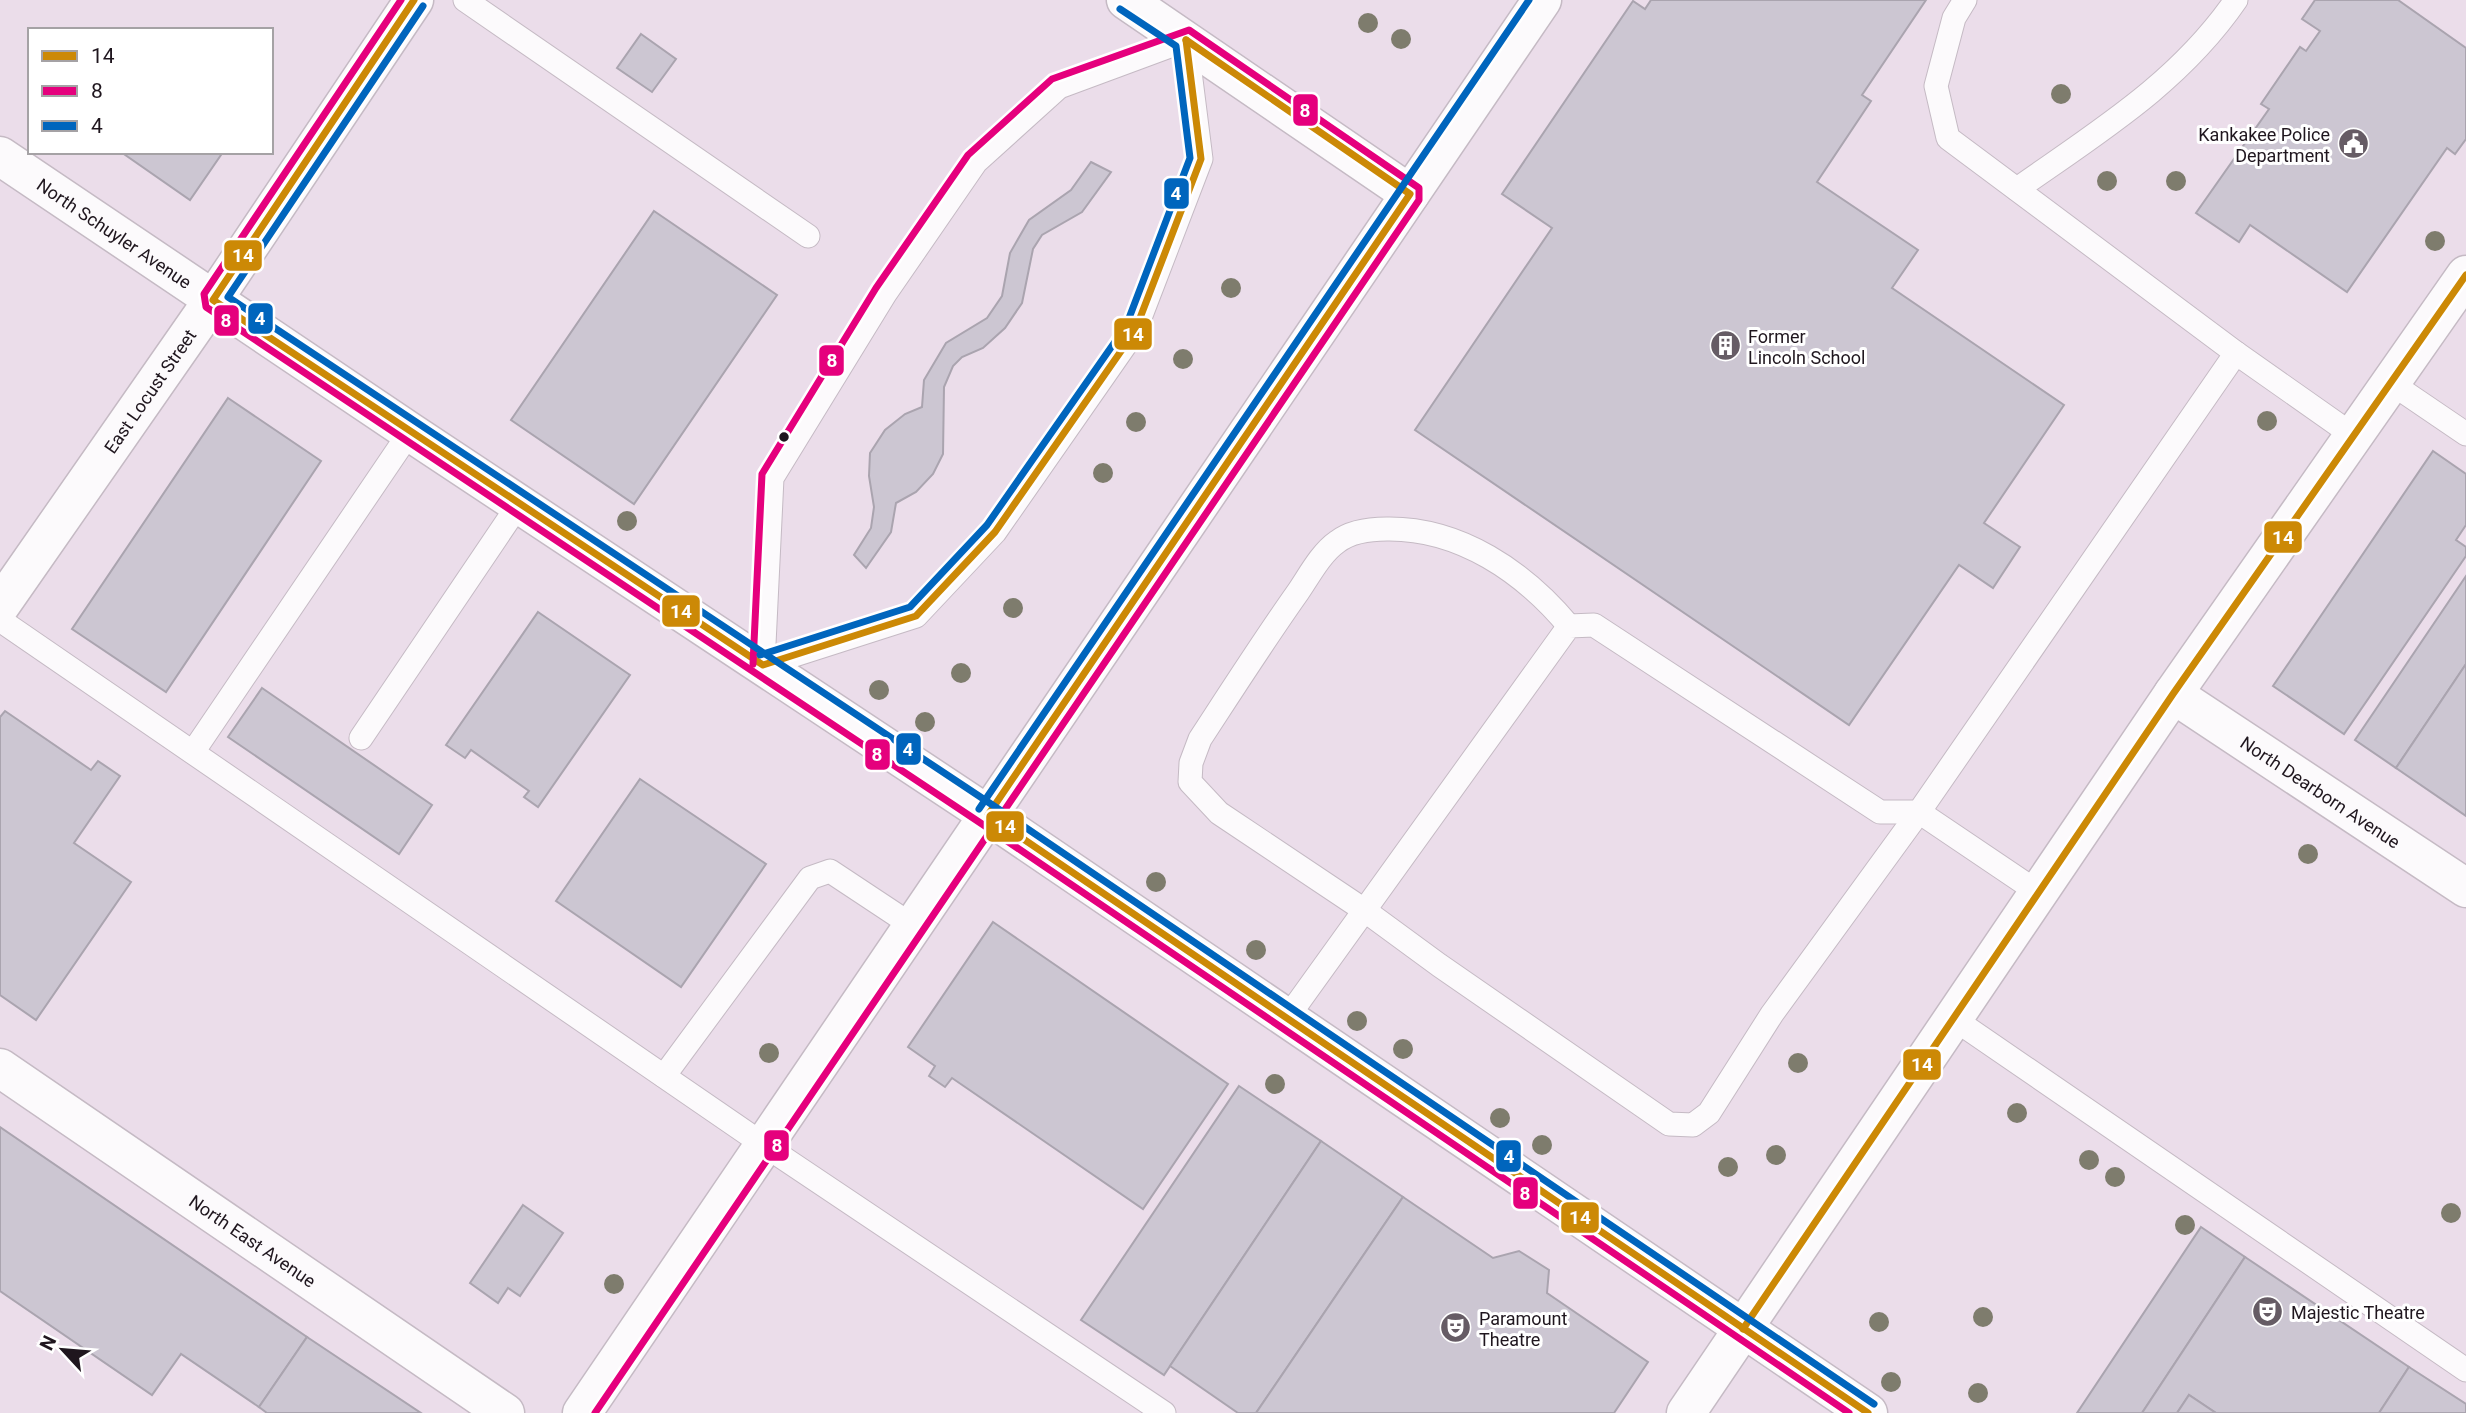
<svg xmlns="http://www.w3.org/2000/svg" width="2466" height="1413" viewBox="0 0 2466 1413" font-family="Roboto,sans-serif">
<rect width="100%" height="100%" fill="#ebddea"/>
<g fill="#ccc6d2" stroke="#aaa4af" stroke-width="2">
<path d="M1651,0h275l-64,95 9,6 -54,81 101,68 -26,38 172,117 -80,118 36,24 -27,41 -34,-23 -110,160 -434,-295 137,-202 -50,-34 131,-193 12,8z"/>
<path d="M2315,0h83l68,48v91l-11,15 -8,-6 -100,144 -97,-67 -11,17 -43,-29 73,-104 -8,-5 39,-57 6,4 14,-20 -18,-12z"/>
<path d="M641,34l35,25 -24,33 -35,-24z"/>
<path d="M121,152h102l-33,48z"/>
<path d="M1091,162l20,10 -29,40 -40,23 -9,14 -11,54 -17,25 -22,20 -21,9 -9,9 -9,21 -1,67 -10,20 -17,18 -20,11 -5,29 -25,36 -12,-13 17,-27 3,-21 -5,-31 1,-23 15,-23 20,-16 17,-7 2,-27 22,-37 41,-25 15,-22 8,-43 19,-33 42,-30z"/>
<path d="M654,211l123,84 -143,209 -123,-84z"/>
<path d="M228,398l93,63 -155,231 -94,-63z"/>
<path d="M2433,451l33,23v51l-10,15 10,7v9l-122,178 -71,-48z"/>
<path d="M2466,576v88l-70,104 -41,-28z"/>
<path d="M538,612l92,63 -92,132 -14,-10 5,-6 -58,-41 -6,8 -19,-13z"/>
<path d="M2466,664v152l-70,-48z"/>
<path d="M262,688l170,117 -33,49 -171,-117z"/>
<path d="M5,711l86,59 7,-9 22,15 -46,67 57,39 -95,138 -36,-25v-278z"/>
<path d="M640,779l126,85 -85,123 -125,-86z"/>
<path d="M993,922l235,162 -85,125 -191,-131 -7,9 -16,-11 6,-10 -27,-19z"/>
<path d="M1239,1086l82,55 -157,234 -83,-55z"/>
<path d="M0,1127l307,210 -48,70 -78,-53 -29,41 -152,-104z"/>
<path d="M1321,1141l82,56 -147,216h-18l-68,-47z"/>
<path d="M1403,1197l90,61 26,-7 30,19 -2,23 101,69 -34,51h-358z"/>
<path d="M523,1205l40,28 -43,63 -12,-8 -10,15 -28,-20z"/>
<path d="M2201,1227l44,30 -103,156h-65z"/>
<path d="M2245,1257l164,110 -30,46h-163l-27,-18 -12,18h-35z"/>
<path d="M307,1337l114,76h-154l-8,-6z"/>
<path d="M2409,1367l57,37v9h-87z"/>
<path d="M2189,1395l27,18h-39z"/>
</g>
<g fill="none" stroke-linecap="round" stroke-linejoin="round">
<defs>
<g id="lane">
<path d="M465,0l343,236"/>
<path d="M1186,40l15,119 -66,172 -140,201 -79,84 -153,49 9,-187 113,-184 91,-132 83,-75z"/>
<path d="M2017,189c81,-57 162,-106 219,-189"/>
<path d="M2236,353l118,83"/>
<path d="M2391,383l75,51"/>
<path d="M0,620l764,525 400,268"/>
<path d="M1569,626c-45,-54 -109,-98 -182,-97 -17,0 -36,2 -50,13 -16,11 -28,34 -39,50 -34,48 -66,98 -98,147l-9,24 -1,19 29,31 145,97 75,55 230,159 24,1 16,-12 63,-99 147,-202 120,81"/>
<path d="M361,738l158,-234"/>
<path d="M193,752l217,-320"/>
<path d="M1287,1018l282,-392 25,-1 286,187h39l317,-459 -288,-215 -12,-52 18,-68 11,-18"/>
<path d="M1954,1019l512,351"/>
<path d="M664,1076l146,-198 20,-7 83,55"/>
</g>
<g id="street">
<path d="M1126,0l284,194"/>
<path id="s1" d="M0,606l213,-306 201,-300"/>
<path id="s2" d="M2173,694l293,194"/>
<path id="s3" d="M0,1068l505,345"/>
<path d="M582,1413l960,-1413"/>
<path d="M1686,1413l487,-719 293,-419"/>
</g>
<g id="secondary">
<path id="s4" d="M0,156l410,276 578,383 880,598"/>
</g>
</defs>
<use href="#lane" stroke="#c5bac4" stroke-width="25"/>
<use href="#street" stroke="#c5bac4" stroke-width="41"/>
<use href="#secondary" stroke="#c5bac4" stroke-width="41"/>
<use href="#lane" stroke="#fcfafc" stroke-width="23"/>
<use href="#street" stroke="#fcfafc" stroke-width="38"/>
<use href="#secondary" stroke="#fcfafc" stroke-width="38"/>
<defs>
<g id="bus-1">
<path d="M414,0l-201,300 550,365 153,-49 79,-84 140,-201 66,-172 -15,-119"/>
<path d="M1186,40l224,154 -422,621 880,598"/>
<path d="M1743,1329l430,-635 293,-419"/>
</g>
<g id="bus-2">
<path d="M401,0l-197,294 2,13 776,517 867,589"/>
<path d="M595,1413l824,-1213v-12l-230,-158 -137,49 -84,76 -92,133 -114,186 -9,190"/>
</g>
<g id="bus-3">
<path d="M423,6l-195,291 766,509 880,598"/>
<path d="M760,655l150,-48 77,-82 139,-199 64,-168 -14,-112 -56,-37"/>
<path d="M979,809l550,-809"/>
</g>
</defs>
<use href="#bus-1" stroke="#fff" stroke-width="12"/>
<use href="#bus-2" stroke="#fff" stroke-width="12"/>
<use href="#bus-3" stroke="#fff" stroke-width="12"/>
<use href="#bus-1" stroke="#cc8906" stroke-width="7"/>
<use href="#bus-2" stroke="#e5007d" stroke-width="7"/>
<use href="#bus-3" stroke="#0065bd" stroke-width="7"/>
</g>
<g fill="#7e7c6d">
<circle cx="1368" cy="23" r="10"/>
<circle cx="1401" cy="39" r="10"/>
<circle cx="2061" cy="94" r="10"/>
<circle cx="2107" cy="181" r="10"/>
<circle cx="2176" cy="181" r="10"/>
<circle cx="2435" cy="241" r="10"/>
<circle cx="1231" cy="288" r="10"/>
<circle cx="1183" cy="359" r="10"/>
<circle cx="2267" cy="421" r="10"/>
<circle cx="1136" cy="422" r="10"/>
<circle cx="1103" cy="473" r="10"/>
<circle cx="627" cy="521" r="10"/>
<circle cx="1013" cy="608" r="10"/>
<circle cx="961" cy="673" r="10"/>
<circle cx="879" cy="690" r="10"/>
<circle cx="925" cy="722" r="10"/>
<circle cx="2308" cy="854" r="10"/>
<circle cx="1156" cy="882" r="10"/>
<circle cx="1256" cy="950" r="10"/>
<circle cx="1357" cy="1021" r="10"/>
<circle cx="1403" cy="1049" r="10"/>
<circle cx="769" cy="1053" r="10"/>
<circle cx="1798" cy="1063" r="10"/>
<circle cx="1275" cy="1084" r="10"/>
<circle cx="2017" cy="1113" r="10"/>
<circle cx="1500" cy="1118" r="10"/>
<circle cx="1542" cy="1145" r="10"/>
<circle cx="1776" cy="1155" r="10"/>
<circle cx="2089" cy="1160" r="10"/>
<circle cx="1728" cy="1167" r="10"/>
<circle cx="2115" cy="1177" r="10"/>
<circle cx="2451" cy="1213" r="10"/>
<circle cx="2185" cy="1225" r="10"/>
<circle cx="614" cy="1284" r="10"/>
<circle cx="1983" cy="1317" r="10"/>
<circle cx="1879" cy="1322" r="10"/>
<circle cx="1891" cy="1382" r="10"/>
<circle cx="1978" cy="1393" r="10"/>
</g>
<defs>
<symbol id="civic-disc" viewBox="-11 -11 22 22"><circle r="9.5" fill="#665c65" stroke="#fff"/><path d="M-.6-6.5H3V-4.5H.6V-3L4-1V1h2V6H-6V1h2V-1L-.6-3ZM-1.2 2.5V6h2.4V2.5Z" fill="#fff"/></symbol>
<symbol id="building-disc" viewBox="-11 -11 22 22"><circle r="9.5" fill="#665c65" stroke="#fff"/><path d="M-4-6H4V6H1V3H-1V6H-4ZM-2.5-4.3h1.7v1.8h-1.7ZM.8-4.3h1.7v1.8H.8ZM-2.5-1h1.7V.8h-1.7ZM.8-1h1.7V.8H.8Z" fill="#fff"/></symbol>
<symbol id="theatre-disc" viewBox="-11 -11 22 22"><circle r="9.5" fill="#665c65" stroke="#fff"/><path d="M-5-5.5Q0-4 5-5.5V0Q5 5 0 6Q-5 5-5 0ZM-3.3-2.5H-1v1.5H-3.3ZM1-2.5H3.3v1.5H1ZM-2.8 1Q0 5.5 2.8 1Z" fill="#fff"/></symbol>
</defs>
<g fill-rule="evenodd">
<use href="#civic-disc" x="2336" y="126" width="35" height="35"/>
<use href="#building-disc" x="1708" y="328" width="35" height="35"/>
<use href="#theatre-disc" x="2250" y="1294" width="35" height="35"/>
<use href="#theatre-disc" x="1438" y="1310" width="35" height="35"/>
</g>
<circle fill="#1f161e" stroke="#fff" stroke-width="2.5" cx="784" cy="437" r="6"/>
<g text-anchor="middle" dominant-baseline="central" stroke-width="6" stroke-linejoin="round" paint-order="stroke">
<g font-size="18" fill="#1f161e" stroke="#fff" text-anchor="start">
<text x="2330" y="134" text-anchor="end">Kankakee Police<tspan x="2330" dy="21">Department</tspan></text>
<text x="1748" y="336">Former<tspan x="1748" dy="21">Lincoln School</tspan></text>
<text x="2291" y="1312">Majestic Theatre</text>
<text x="1479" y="1318">Paramount<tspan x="1479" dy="21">Theatre</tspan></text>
</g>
<g font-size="18" fill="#1f161e" stroke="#fff">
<text stroke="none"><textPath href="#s4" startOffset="138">North Schuyler Avenue</textPath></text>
<text stroke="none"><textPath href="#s1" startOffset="262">East Locust Street</textPath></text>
<text stroke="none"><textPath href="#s2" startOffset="177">North Dearborn Avenue</textPath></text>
<text stroke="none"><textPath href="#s3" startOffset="306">North East Avenue</textPath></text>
</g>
</g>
<g stroke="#fff" stroke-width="2.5">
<rect x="1292" y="93" width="27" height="34" rx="7" fill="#e5007d"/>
<rect x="1163" y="177" width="27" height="33" rx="7" fill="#0065bd"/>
<rect x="223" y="239" width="40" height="33" rx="7" fill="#cc8906"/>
<rect x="247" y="302" width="27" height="33" rx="7" fill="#0065bd"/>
<rect x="213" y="304" width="27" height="33" rx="7" fill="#e5007d"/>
<rect x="1113" y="317" width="40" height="34" rx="7" fill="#cc8906"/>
<rect x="818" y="344" width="27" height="33" rx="7" fill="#e5007d"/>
<rect x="2263" y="520" width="40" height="34" rx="7" fill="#cc8906"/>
<rect x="661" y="594" width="40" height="34" rx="7" fill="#cc8906"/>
<rect x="895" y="732" width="27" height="34" rx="7" fill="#0065bd"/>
<rect x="864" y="738" width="27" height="33" rx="7" fill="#e5007d"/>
<rect x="985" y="810" width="40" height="33" rx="7" fill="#cc8906"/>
<rect x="1902" y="1048" width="40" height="33" rx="7" fill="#cc8906"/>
<rect x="763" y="1129" width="27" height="33" rx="7" fill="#e5007d"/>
<rect x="1495" y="1139" width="27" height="34" rx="7" fill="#0065bd"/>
<rect x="1512" y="1176" width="27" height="34" rx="7" fill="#e5007d"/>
<rect x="1560" y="1201" width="40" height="33" rx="7" fill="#cc8906"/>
</g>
<g font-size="19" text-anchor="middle" font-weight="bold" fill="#fff">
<text x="1305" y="117">8</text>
<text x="1176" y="200">4</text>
<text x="243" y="262">14</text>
<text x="260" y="325">4</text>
<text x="226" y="327">8</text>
<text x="1133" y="341">14</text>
<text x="832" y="367">8</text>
<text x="2283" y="544">14</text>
<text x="681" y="618">14</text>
<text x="908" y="756">4</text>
<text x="877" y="761">8</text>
<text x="1005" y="833">14</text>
<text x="1922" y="1071">14</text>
<text x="777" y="1152">8</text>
<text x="1509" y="1163">4</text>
<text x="1525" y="1200">8</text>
<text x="1580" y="1224">14</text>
</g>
<rect x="28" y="28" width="245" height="126" fill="#ffffff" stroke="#a5a2a5" stroke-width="2"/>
<rect x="42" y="51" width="35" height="10" fill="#cc8906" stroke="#a5a2a5" stroke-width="2"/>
<text x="91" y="63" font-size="21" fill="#1f161e">14</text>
<rect x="42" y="86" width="35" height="10" fill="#e5007d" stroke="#a5a2a5" stroke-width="2"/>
<text x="91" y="98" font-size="21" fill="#1f161e">8</text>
<rect x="42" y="121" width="35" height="10" fill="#0065bd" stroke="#a5a2a5" stroke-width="2"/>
<text x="91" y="133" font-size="21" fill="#1f161e">4</text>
<g transform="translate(63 1350) rotate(296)" stroke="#ffffff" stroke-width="5" paint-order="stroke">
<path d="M0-5L12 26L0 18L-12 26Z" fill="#1f161e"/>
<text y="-10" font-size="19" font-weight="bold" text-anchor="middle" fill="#1f161e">N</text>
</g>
</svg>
